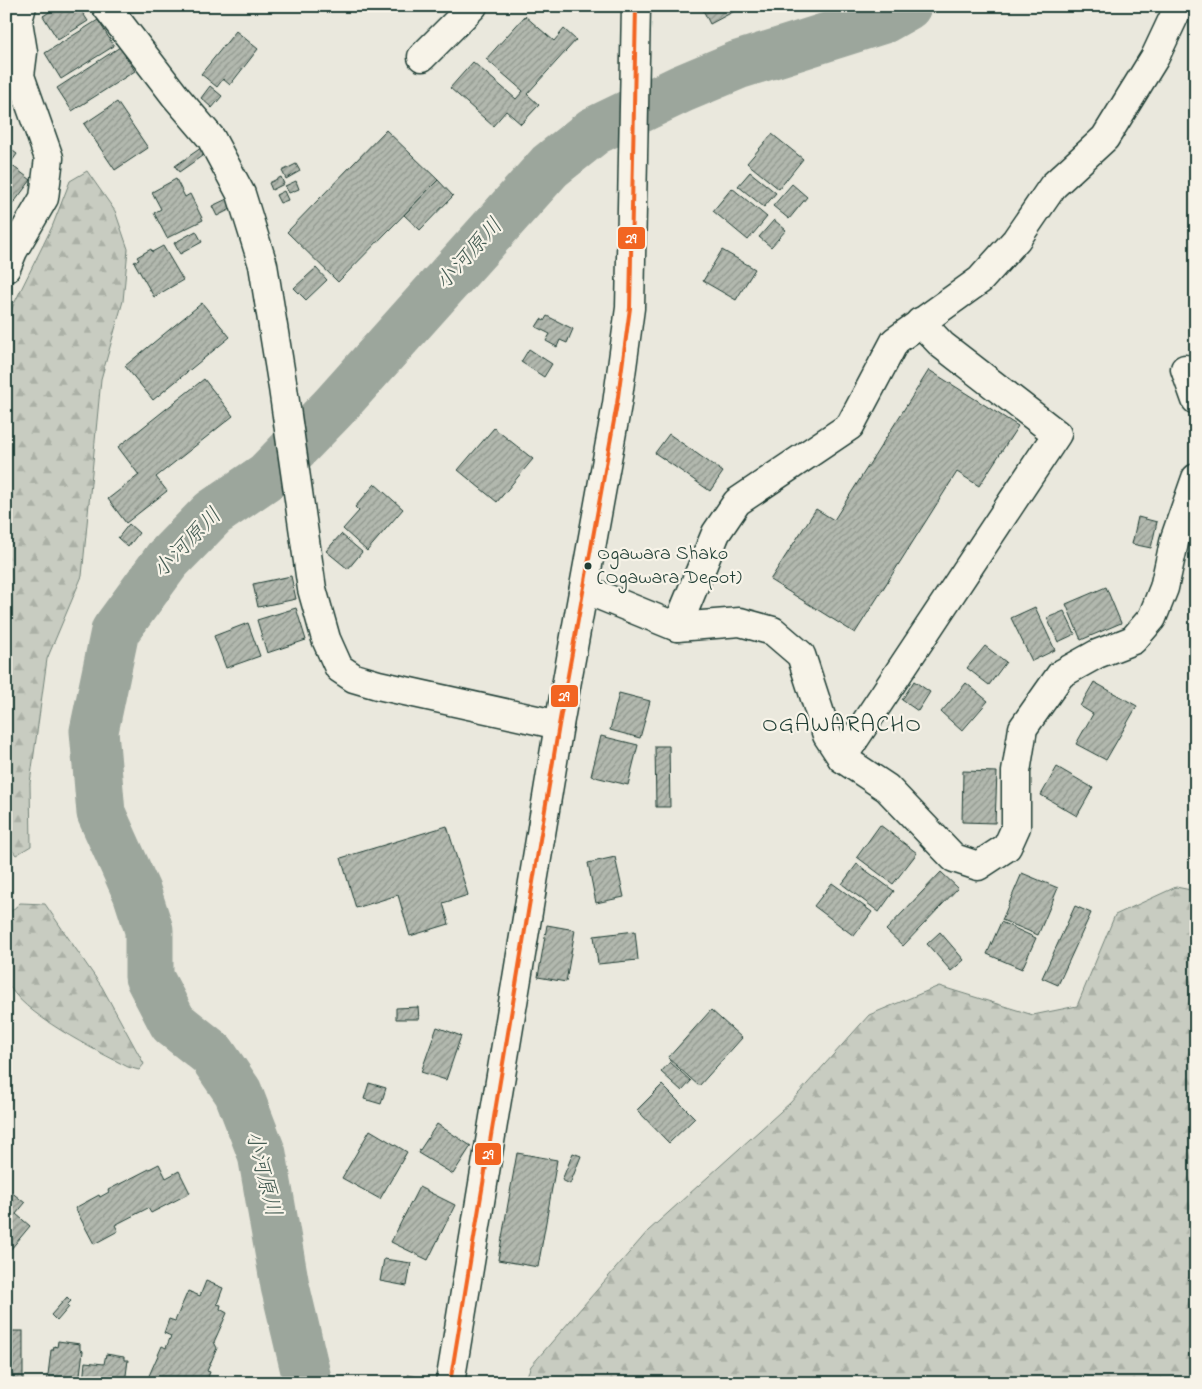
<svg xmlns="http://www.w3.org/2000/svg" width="1202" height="1389" viewBox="0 0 1202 1389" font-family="'Indie Flower','Klee One',sans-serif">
<defs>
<pattern id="forest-firs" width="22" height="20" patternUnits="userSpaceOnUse" patternTransform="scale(1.25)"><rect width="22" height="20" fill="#c8ccc1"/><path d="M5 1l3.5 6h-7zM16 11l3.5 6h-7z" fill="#abb0a6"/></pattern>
<pattern id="building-hatch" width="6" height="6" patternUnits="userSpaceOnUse" patternTransform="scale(1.25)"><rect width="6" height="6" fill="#b2b8ae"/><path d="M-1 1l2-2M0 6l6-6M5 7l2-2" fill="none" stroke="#90978e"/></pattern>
</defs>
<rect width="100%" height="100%" fill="#eae8dd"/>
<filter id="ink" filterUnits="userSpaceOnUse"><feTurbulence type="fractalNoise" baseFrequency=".02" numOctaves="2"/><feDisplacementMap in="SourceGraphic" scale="10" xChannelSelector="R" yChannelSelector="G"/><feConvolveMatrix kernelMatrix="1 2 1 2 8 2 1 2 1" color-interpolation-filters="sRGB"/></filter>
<g filter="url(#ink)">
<g fill="url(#forest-firs)" stroke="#74847a">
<path d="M87,171l28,40 13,38 -5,52 -22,78 -19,197 -35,83 -17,124 1,63 -15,9 -10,-13v-522l46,-93 18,-46z"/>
<path d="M1176,887l20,4v492h-672l7,-17 117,-135 142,-128 79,-88 70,-29 94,29 44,-9 38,-91z"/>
<path d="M20,903l25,1 57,83 42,77 -5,6 -11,-3c-31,-16 -109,-54 -121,-86 -4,-10 -1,-52 -1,-65z"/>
</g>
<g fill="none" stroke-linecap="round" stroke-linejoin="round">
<path stroke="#9ca69c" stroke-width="49" d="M308,1383l-23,-97 -23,-132 -24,-62 -26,-38 -39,-31 -24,-46v-47l-12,-37 -36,-80 -7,-82 21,-100 52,-71 46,-47 54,-37 66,-68 217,-242 44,-35 87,-42 57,-24 146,-46 23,-13"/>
</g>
<g fill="url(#building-hatch)" stroke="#1f3d34">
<path d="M59,6h19l10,15 -30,19 -15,-24z"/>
<path d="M701,6h43l-34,18z"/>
<path d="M525,16l29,25 10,-12 12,11 -49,54 12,11 -18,19 -15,-13 -13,15 -43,-38 23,-26 43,37 7,-8 -37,-32z"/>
<path d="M98,20l16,26 -53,33 -16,-26z"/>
<path d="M236,31l22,18 -28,36 -7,-6 -6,8 -16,-13z"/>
<path d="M120,47l15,24 -63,40 -15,-23z"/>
<path d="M210,86l12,10 -10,12 -11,-10z"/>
<path d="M117,102l31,46 -33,22 -31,-46z"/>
<path d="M386,130l52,50 -100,102 -51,-50z"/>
<path d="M772,134l31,25 -24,30 -32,-26z"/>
<path d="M208,143l4,6 -33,23 -4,-6z"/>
<path d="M6,146l11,8 -7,10 21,16 -25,33z"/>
<path d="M296,164l4,7 -14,8 -4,-8z"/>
<path d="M750,172l26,21 -12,14 -26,-21z"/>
<path d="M281,177l3,7 -12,6 -3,-7z"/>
<path d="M176,179l9,18 5,-3 13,26 -36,18 -13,-25 7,-4 -9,-17z"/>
<path d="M438,180l15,16 -33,34 -16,-15z"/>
<path d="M296,181l3,8 -10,4 -4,-7z"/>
<path d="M792,184l15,13 -18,22 -16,-13z"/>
<path d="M732,188l35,29 -19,23 -35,-29z"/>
<path d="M284,191l4,9 -8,3 -4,-8z"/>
<path d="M229,198l4,10 -16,8 -5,-10z"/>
<path d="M774,220l12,10 -15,17 -12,-10z"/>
<path d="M196,231l6,11 -22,12 -6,-11z"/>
<path d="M163,246l20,34 -29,17 -20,-35 5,-2 -2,-3 14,-8 1,3z"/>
<path d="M722,250l33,19 -19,31 -33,-19z"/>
<path d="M316,268l11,12 -21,20 -12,-12z"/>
<path d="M202,303l28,34 -77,63 -28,-34z"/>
<path d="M547,316l26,13 -6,14 -7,-3 -3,7 -11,-6 4,-7 -14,-7 5,-8 3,2z"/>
<path d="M529,349l23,15 -8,13 -23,-15z"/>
<path d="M929,370l89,56 -39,60 -22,-14 -102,161 -85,-53 46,-71 18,11z"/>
<path d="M204,379l29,37 -77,61 11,14 -41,32 -18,-24 31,-24 -21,-28z"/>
<path d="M494,428l39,31 -36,43 -39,-32z"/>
<path d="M669,434l54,38 -13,19 -55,-38z"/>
<path d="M375,484l28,25 -36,42 -24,-22 16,-18 -4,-4z"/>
<path d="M1138,517l19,5 -6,26 -19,-4z"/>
<path d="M129,524l10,9 -11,14 -10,-9z"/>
<path d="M341,534l21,18 -14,17 -22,-18z"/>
<path d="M291,576l5,23 -38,8 -5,-23z"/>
<path d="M1106,587l15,36 -40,17 -15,-36z"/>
<path d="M1035,607l20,43 -23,11 -21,-43z"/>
<path d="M296,608l10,32 -39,13 -10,-33z"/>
<path d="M1064,611l11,23 -17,8 -11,-24z"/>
<path d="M248,623l12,33 -34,12 -12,-32z"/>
<path d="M985,646l21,16 -17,23 -22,-17z"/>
<path d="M914,681l16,11 -12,19 -16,-11z"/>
<path d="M1094,682l43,24 -31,54 -30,-16 17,-30 -13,-8z"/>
<path d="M966,683l22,18 -26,30 -21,-19z"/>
<path d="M619,693l31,8 -10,37 -30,-8z"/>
<path d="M601,736l37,9 -10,40 -37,-9z"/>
<path d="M655,746h14l1,61h-14z"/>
<path d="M1057,767l36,21 -16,28 -36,-21z"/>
<path d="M963,771l34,1 -2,51 -33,-1z"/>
<path d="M880,825l37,28 -24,31 -36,-27z"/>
<path d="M447,826l21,69 -25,8 6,21 -39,12 -12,-41 -42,13 -15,-50z"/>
<path d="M615,857l9,40 -28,6 -8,-40z"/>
<path d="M857,864l37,27 -15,21 -37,-28z"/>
<path d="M941,872l17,16 -55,58 -17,-16z"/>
<path d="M1022,873l36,15 -20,47 -36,-15z"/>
<path d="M832,883l40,29 -18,24 -40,-30z"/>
<path d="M1075,906l16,7 -33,72 -16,-7z"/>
<path d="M1001,922l35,16 -14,31 -35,-15z"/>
<path d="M547,925l28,5 -9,52 -28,-5z"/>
<path d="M635,931l3,29 -40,4 -4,-28z"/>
<path d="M940,932l24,28 -13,11 -24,-27z"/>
<path d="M418,1007l1,12h-23v-11z"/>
<path d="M711,1010l31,28 -43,48 -31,-28z"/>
<path d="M437,1027l24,9 -15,44 -25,-8z"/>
<path d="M670,1062l21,19 -9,10 -21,-19z"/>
<path d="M369,1083l17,5 -5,16 -17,-5z"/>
<path d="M662,1085l33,33 -26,25 -32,-33z"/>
<path d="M437,1124l34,22 -18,28 -35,-21z"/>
<path d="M370,1130l37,22 -27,47 -38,-21z"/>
<path d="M517,1153l40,7 -19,107 -40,-7z"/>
<path d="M573,1153l8,3 -11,28 -8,-4z"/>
<path d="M159,1164l7,14 13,-7 11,22 -39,20 -3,-5 -33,17 3,6 -24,13 -19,-36 24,-13 1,2 9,-5 -1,-2z"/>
<path d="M419,1187l36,18 -27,55 -37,-18z"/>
<path d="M10,1191l15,12 -9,11 14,12 -24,29v-58z"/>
<path d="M384,1259l27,4 -4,23 -27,-5z"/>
<path d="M206,1281l17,7 -6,16 4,1 -1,4 7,4 -13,29 3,6 -10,23 3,1 -4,11h-54l1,-3 -5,-2 14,-32 4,2 5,-12 -7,-3 5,-14 6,2 13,-30 12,5z"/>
<path d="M67,1297l4,4 -4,4 2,2 -12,14 -6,-6z"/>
<rect x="6" y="1331" width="17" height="52"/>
<path d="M58,1341l22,3v6l3,1 -4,32h-32l4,-33h2l1,-4 3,1z"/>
<path d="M106,1354l18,3v3h4l-3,23h-42l2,-21 19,2z"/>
<path d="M408,1375l21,4 -1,4h-21z"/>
</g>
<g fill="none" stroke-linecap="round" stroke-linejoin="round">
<defs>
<g id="minor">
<path d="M106,6l70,91 35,41 30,56 22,71 20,123 29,201 14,50 13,29 15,10 24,7 181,40"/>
<path d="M422,57l51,-51"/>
<path d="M6,268l7,-17 31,-53 5,-40 -29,-82 3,-24 -5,-31 4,-15"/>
<path d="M1185,369l11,31"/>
<path d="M584,589l93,38 63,-5 33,9 28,24 26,80 15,23 45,30 67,70 24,8 29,-19 9,-20v-55l7,-44 38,-54 36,-20 36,-14 19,-22 12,-30 11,-50 21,-60"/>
<path d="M677,627l39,-94 21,-31 113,-76 45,-85 85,-61 36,-40 37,-54 52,-48 50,-81 24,-51"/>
<path d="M842,758l215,-324 -115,-89 -22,-23"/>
</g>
<path id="primary" d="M450,1383l109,-658 58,-321 13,-96 6,-302"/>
</defs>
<use href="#minor" stroke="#1f3d34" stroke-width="31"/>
<use href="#primary" stroke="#1f3d34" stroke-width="31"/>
<use href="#minor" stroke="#f7f3e8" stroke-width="28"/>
<use href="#primary" stroke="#f7f3e8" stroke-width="28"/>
<defs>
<path id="bus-1" d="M450,1383l109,-658 58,-321 13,-96 6,-302"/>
</defs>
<use href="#bus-1" stroke="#f7f3e8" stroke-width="8"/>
<use href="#bus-1" stroke="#f26522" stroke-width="4"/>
</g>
</g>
<circle fill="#1f3d34" stroke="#f7f3e8" stroke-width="2" cx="588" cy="566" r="4.5"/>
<g text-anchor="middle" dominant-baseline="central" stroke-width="4.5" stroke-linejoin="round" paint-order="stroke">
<g font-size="20" fill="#1f3d34" stroke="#f7f3e8" text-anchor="start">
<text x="597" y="554">Ogawara Shako<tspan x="597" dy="24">(Ogawara Depot)</tspan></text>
</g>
<g font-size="22" font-style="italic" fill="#445c53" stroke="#f7f3e8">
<text transform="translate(470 255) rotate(-48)">小河原川</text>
<text transform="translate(188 544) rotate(-46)">小河原川</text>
<text transform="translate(262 1174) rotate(76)">小河原川</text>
</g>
<g font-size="24" letter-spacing="1" fill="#1f3d34" stroke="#f7f3e8">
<text x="842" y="725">OGAWARACHO</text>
</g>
</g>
<g stroke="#f7f3e8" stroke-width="2">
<rect x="617" y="226" width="29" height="24" rx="5" fill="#f26522"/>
<rect x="550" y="684" width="29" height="24" rx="5" fill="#f26522"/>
<rect x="474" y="1142" width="28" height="24" rx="5" fill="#f26522"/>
</g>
<g font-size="14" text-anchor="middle" font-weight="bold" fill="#fff">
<text x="631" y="243">29</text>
<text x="564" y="701">29</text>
<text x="488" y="1159">29</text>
</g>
<rect width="1202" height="1389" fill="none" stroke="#f7f3e8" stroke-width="25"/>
<rect x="12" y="12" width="1177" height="1364" fill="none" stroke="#1f3d34" stroke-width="2" filter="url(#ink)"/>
</svg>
